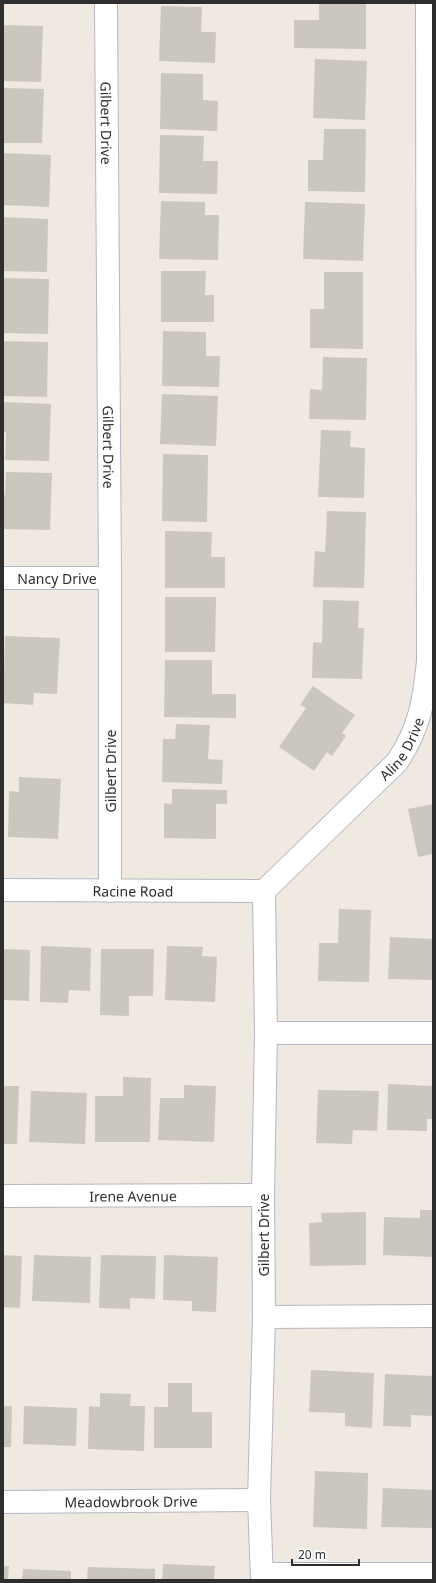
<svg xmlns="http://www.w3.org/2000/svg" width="436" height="1583" viewBox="0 0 436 1583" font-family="'Noto Sans',sans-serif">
<rect width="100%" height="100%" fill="#efe9e1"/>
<g fill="#cbc7bf">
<path d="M319,3h47v46l-72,-1v-28h25z"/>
<path d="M161,6l41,1 -1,25h15l-1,31 -56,-2z"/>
<path d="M3,25l40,1 -2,56 -38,-1z"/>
<path d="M315,59l52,2 -2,59 -52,-2z"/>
<path d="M161,73l42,1v26l15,1 -1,30 -57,-2z"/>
<path d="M3,88l41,1 -2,54h-39z"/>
<path d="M324,129h42l-1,63 -57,-1v-31h15z"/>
<path d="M160,135l44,1 -1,25h15l-1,33 -58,-1z"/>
<path d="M3,153l48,2 -2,52 -45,-2z"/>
<path d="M161,201l44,1v13h14l-1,45 -59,-1z"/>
<path d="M305,202l60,2 -2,57 -60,-2z"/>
<path d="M3,217l45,2 -1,53 -44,-1z"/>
<path d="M161,271h45l-1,24h9v27h-53z"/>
<path d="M324,272h39v77l-53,-1v-39h14z"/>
<path d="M3,278l46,1 -1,55 -44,-1z"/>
<path d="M163,331l43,1v24h14l-1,31 -57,-1z"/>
<path d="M3,341l45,1 -1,55 -44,-1z"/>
<path d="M323,357l44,1 -1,62 -57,-1 1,-30 12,1z"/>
<path d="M162,394l56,2 -2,50 -56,-2z"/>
<path d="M3,402l48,2 -2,57 -44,-1 1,-28h-3z"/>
<path d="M321,430l30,1 -1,16 15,1 -1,50 -46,-1z"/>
<path d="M163,454l45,1 -1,67 -45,-1z"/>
<path d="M6,472l46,1 -2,57 -47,-1v-34h2z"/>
<path d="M327,511l39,1 -2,76 -51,-1 2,-36 10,1z"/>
<path d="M165,531l47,1 -1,25h14v31h-60z"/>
<path d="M165,597h51l-1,55h-50z"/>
<path d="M323,600l36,1 -1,27h6l-2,51 -50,-1 1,-36 9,1z"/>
<path d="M5,636l55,2 -3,56 -23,-1 -1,12 -30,-2z"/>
<path d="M165,660h47v34h24v24l-72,-1z"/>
<path d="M313,686l42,29 -13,18 4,3 -14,20 -5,-4 -13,19 -35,-24 27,-39 -6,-3z"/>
<path d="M176,724l34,1 -2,34 15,1 -1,24 -60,-2 1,-43h12z"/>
<path d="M19,777l42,2 -3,60 -50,-2 1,-46 10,1z"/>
<path d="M172,789l55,1v14h-11v35l-52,-1v-35l8,1z"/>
<path d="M433,804v50l-15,3 -10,-48z"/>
<path d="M339,909l32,1 -2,72 -51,-1 1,-38h19z"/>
<path d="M390,937l43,2v41l-45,-1z"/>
<path d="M41,946l50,2 -1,43 -21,-1 -1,13 -28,-1z"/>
<path d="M167,946l36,1 -1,9 15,1 -2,45 -50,-2z"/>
<path d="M3,949l27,1 -1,51 -26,-1z"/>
<path d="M101,949h53l-1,47h-24v20l-29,-1z"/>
<path d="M123,1077l28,1 -1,64h-55v-46h28z"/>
<path d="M388,1084l45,2v33h-6v12l-40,-1z"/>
<path d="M184,1085l32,1 -2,56 -56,-2 2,-42h24z"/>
<path d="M3,1086h16l-2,58h-14z"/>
<path d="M318,1090l61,1 -2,40 -24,-1 -1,14 -36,-1z"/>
<path d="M31,1091l56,2 -2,51 -56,-2z"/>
<path d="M420,1210h13v47l-50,-2 1,-38 36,1z"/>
<path d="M366,1212v53l-56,1 -1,-43 13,-1 -1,-9z"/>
<path d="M3,1255l19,1 -2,52 -17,-1z"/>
<path d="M34,1255l57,2 -1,46 -58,-2z"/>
<path d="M101,1255l55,1 -1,43 -25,-1v11l-31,-1z"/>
<path d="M164,1255l54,2 -2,55 -24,-1v-10l-29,-1z"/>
<path d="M311,1370l63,3 -2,55 -27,-2v-13l-36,-1z"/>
<path d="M385,1374l48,2v40l-22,-1v12l-28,-1z"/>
<path d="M168,1383h24v29h20v36h-58v-41h14z"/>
<path d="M100,1393l31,1 -1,12h15l-1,45 -56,-2 1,-43 11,1z"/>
<path d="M3,1406h9l-1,41h-8z"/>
<path d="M24,1406l53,2 -1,38 -53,-2z"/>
<path d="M315,1471l53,2 -1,56 -54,-2z"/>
<path d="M383,1488l50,2v38l-52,-1z"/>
<path d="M163,1564l52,2 -1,14h-52z"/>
<path d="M3,1566h6l-1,14h-5z"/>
<path d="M88,1567l67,2v11h-68z"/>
<path d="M23,1569l48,2v9h-49z"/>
</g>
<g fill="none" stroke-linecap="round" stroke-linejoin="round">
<defs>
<g id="minor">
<path id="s1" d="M106,3l4,575v313"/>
<path id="s2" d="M3,578h107"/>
<path id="s3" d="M3,890l261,1"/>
<path id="s4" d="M264,891l133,-129c23,-34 27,-62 31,-101l-1,-658"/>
<path d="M266,1033h167"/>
<path id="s5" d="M3,1196l260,-1"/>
<path d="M264,1317l169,-1"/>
<path id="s6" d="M3,1502l256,-2"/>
<path d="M262,1574h171"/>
<path d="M262,1580l-3,-80 5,-183 -1,-122 3,-162 -2,-142"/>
</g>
</defs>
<use href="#minor" stroke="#b4b7c1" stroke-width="24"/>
<use href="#minor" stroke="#fff" stroke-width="22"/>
</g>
<g text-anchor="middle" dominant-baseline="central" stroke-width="3" stroke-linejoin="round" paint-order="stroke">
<g font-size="14" fill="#2e2e2e" stroke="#fff">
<text stroke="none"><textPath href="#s1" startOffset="120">Gilbert Drive</textPath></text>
<text stroke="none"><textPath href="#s1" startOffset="444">Gilbert Drive</textPath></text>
<text stroke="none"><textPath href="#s2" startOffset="54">Nancy Drive</textPath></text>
<text stroke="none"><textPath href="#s4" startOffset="199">Aline Drive</textPath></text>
<text transform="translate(110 771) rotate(-90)">Gilbert Drive</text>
<text stroke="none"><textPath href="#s3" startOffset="130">Racine Road</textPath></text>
<text stroke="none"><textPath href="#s5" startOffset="130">Irene Avenue</textPath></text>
<text transform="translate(263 1235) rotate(-90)">Gilbert Drive</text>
<text stroke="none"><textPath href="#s6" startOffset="128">Meadowbrook Drive</textPath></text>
</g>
</g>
<rect width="436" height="1583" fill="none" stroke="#2e2e2e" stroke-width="8"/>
<path d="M292 1559v6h67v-6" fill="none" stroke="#2e2e2e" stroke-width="2"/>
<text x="298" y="1559" font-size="12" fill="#2e2e2e" stroke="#ffffff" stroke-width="3" paint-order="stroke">20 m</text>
</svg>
